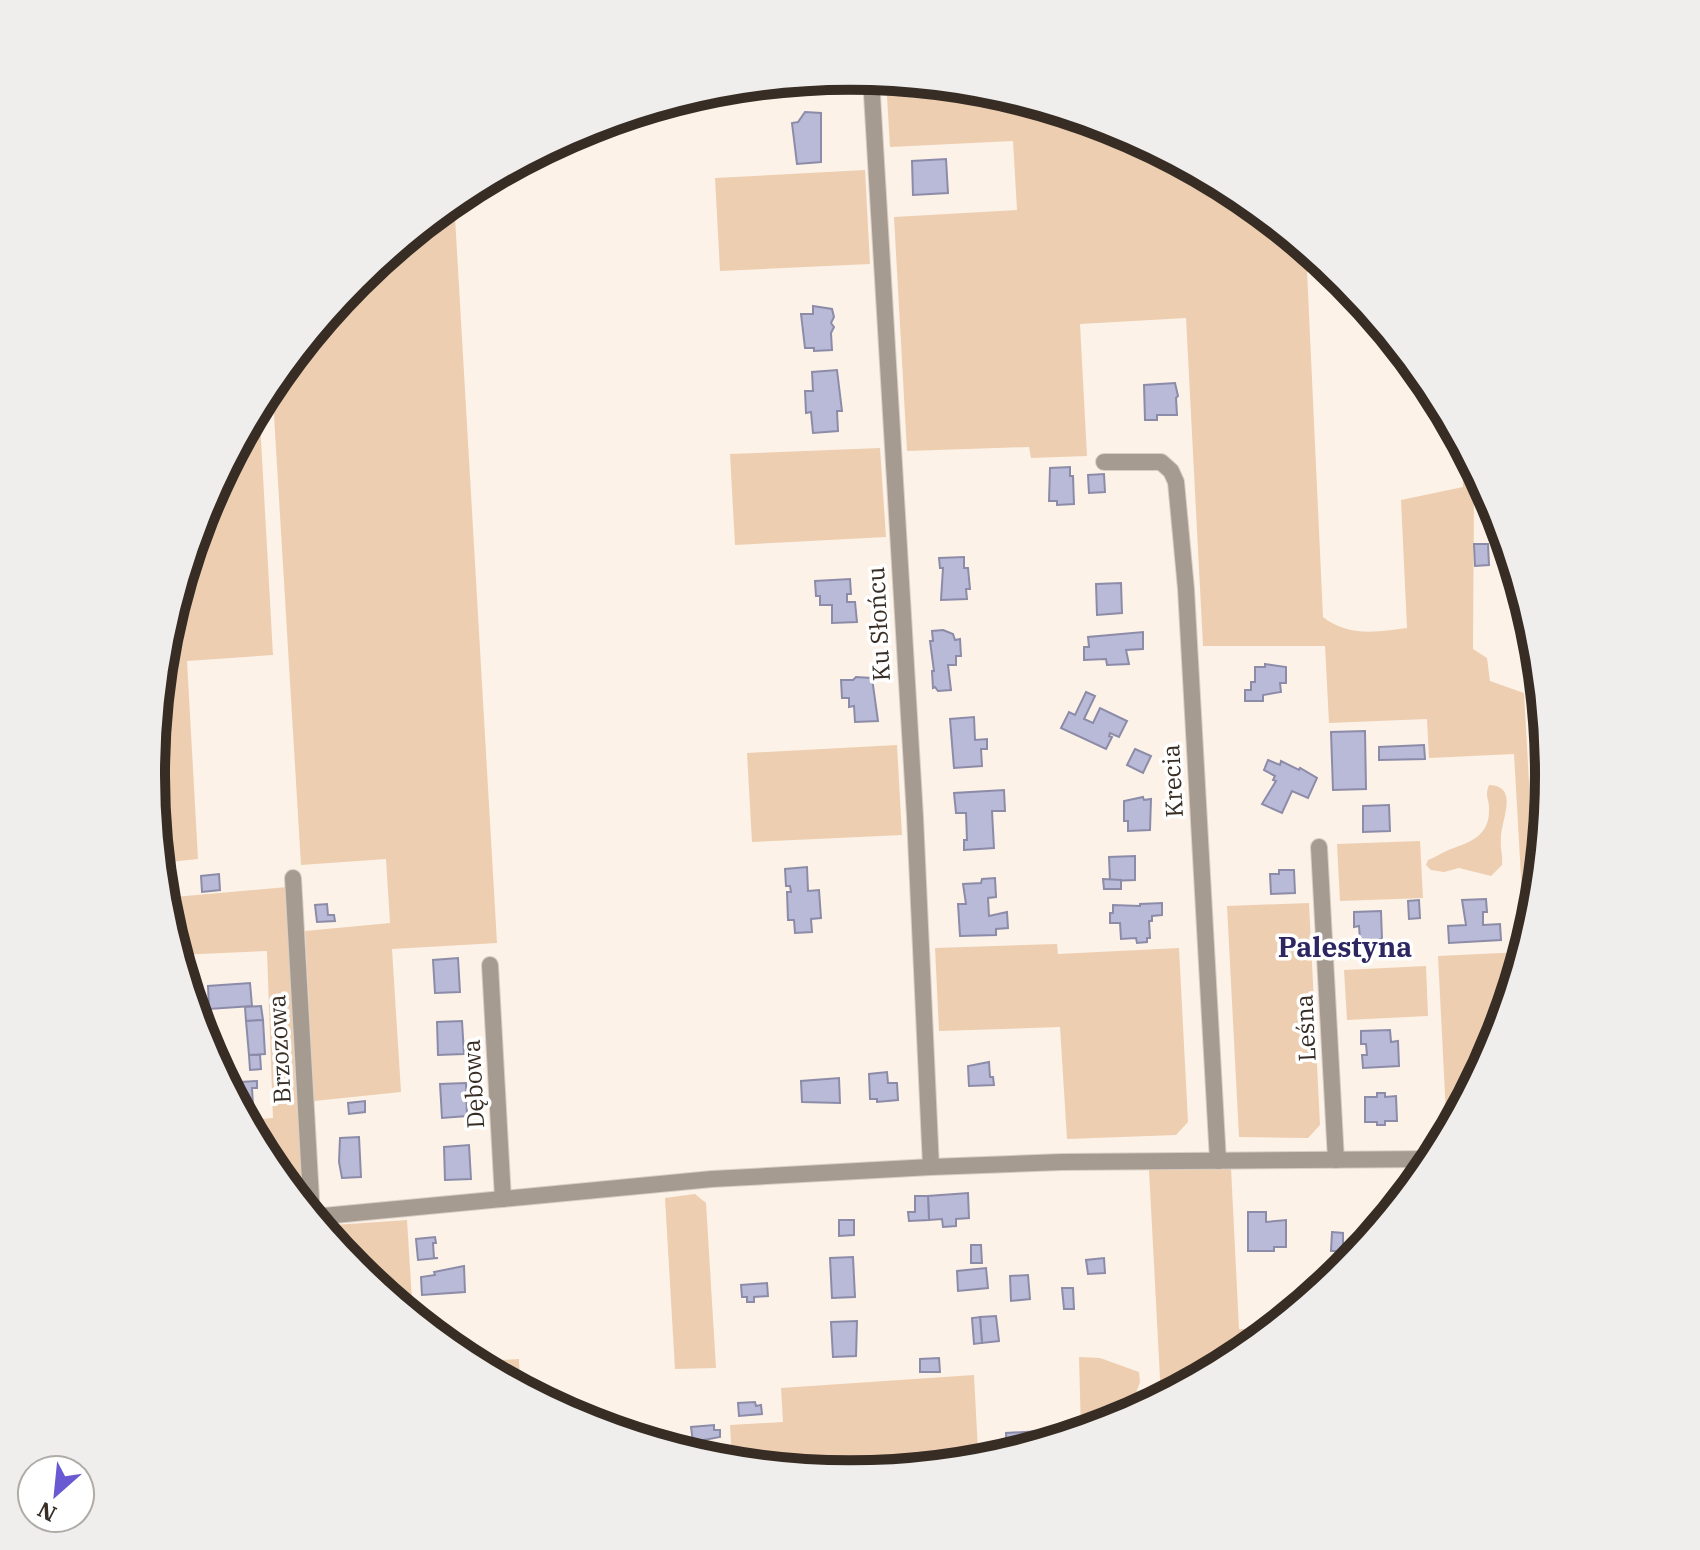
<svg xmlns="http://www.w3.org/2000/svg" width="1700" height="1550" viewBox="0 0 1700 1550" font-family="'IBM Plex Serif',serif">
<rect width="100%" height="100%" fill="#fcf2e8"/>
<g fill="#eeceb0">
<path d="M886,80l101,10 131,39 121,65 67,55 17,368c25,20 54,15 84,11l-6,-128 62,-13 -2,-45 25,48h-12l-1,159 14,9 3,23 34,12 12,213 -11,41 -11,-193 -85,4 -2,-39 -98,4 -4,-77h-122l-17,-328 -106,6 7,132 -56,2 -2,-11 -122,4 -13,-234 123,-7 -4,-69 -123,6z"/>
<path d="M865,170l5,94 -150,7 -5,-93z"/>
<path d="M454,200l43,743 -105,6 9,143 -87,9 -9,-170 85,-8 -4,-64 -85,6 -29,-483 84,-102z"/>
<path d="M259,404l14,251 -86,6 11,198 -38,4 -9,-88 14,-137 39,-131z"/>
<path d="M880,448l6,89 -151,8 -5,-91z"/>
<path d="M897,745l5,90 -150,7 -5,-89z"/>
<path d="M1489,785c31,1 12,35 12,54 -1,9 2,17 1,26l-11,11 -32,-8 -15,4 -13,-2 -5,-5 2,-5c8,-3 15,-8 23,-11 20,-7 38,-14 38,-38 1,-11 -5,-15 0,-26z"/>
<path d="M1420,841l3,57 -83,3 -3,-57z"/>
<path d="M287,887l19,315 -3,3 -34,-42 -23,-43 27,-2 -6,-167 -89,4 -14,-44 -1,-13z"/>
<path d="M1309,903l11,222 -12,13 -69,-1 -12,-231z"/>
<path d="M1057,944l1,10 121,-6 9,174 -12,13 -109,4 -7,-112 -121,4 -4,-83z"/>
<path d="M1523,952l-27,91 -49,91 -9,-178z"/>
<path d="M1426,966l2,50 -81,4 -3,-50z"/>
<path d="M1231,1168l8,161h32l-33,27 -77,41 -12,-227z"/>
<path d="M695,1194l11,9 10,165 -41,1 -10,-171z"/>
<path d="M407,1220l6,96 -58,-47 -35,-43z"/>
<path d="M1079,1357l21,1 39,14 1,10 -12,33 -47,17z"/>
<path d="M519,1359l1,28 -48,-25z"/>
<path d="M974,1375l4,76 -82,5 1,13 -47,5 -118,-12 -2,-37 53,-3 -2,-34z"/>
</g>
<g fill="#b9b9d8" stroke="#8c8ca9" stroke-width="2">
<path d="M805,112l16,1v49l-24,2 -5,-41 6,-1z"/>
<path d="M946,159l2,34 -35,2 -1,-34z"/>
<path d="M813,306l19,3 2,8 -3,6 3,4 -3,6 1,17 -18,1v-3h-9l-4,-34h12z"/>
<path d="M837,370l5,41h-5l1,20 -25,2 -2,-21 -5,1 -1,-22h8l-1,-19z"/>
<path d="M1175,383l3,13 -2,2 1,17h-20v5h-12l-1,-35z"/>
<path d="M1070,467v9h3l1,28 -17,1v-4h-8l1,-33z"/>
<path d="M1104,474l1,18 -16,1 -1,-18z"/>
<path d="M1474,544h14l1,21 -14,1z"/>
<path d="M964,557v11h4l2,21h-4l1,10 -26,1 2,-32h-3l-1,-10z"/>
<path d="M850,579l1,15h-4v8h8l2,20 -25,1v-18h-12v-9h-4l-1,-15z"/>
<path d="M1121,583l1,30 -25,2 -1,-31z"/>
<path d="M943,630l10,4 2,6 5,-1 1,17h-5v9h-8l3,25 -13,1 -3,-4 -2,1 -1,-17h2l-4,-30h3l-1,-10z"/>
<path d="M1143,632v17l-17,1 3,14 -22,1 -1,-6 -22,1v-13h5l-1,-10z"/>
<path d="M1265,664l21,3v16h-6l1,9 -18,3v6h-18v-11h6v-8h4v-15h10z"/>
<path d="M856,677l16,1 6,43 -23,1 -1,-16 -5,1v-9h-7l-1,-18h12z"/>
<path d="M1086,692l9,4 -11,23 9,4 7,-15 27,13 -8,16 -9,-4 -1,3 3,1 -6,12 -45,-21 8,-16 6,3z"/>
<path d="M974,717l1,23 12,-1v10h-6l1,17 -28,2 -4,-49z"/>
<path d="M1365,731l1,58 -33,1 -2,-58z"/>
<path d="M1424,745l1,14 -46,1v-13z"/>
<path d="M1135,749l16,7 -8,17 -16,-8z"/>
<path d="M1268,760l12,5 1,-4 18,9 1,-2 17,10 -9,20 -16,-7 -10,22 -20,-9 14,-23 -3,-1 2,-4 -11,-6z"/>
<path d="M1004,790l1,21h-13l2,37 -30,2v-10h3l-1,-27h-10l-2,-20z"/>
<path d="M1143,797l1,3 7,-1 -1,31 -22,1v-10h-4v-20z"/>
<path d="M1389,805l1,26 -27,1v-26z"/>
<path d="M1135,856v24l-25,1 -1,-24z"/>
<path d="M807,867l1,24 11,-1 2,28 -10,1 1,13 -17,1 -1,-13h-6l-1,-28h4l-1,-6h-4l-1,-17z"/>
<path d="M1279,870h15l1,23 -24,1 -1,-20h9z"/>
<path d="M219,874l1,16 -18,2 -1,-16z"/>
<path d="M995,878l1,19 -8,1 1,18 18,-4 1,16 -12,1v6l-36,1 -2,-32h8l-3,-20 18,-1 1,-4z"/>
<path d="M1103,879l18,1v9h-17z"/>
<path d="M1486,899l1,13h-4v13l17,-1 1,16 -52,3 -1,-17 18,-1 -4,-25z"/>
<path d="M1419,900l1,18 -11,1 -1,-18z"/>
<path d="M1162,903v12l-10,1v5h-3l1,17h-3v4l-10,1 -1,-5 -15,1 -1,-16h-10v-10h3v-8l27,1v-2z"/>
<path d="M327,904l1,11h6l1,6 -18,1 -2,-17z"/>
<path d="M1381,911l1,28 -22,1 -1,-14 -5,1v-15z"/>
<path d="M458,958l2,34 -25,1 -2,-33z"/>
<path d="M250,983l2,23 -43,3 -1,-23z"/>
<path d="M261,1006l2,14 -17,1 -1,-14z"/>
<path d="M263,1020l2,34 -16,1 -3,-34z"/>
<path d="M462,1021l2,33 -26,1 -1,-33z"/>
<path d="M1390,1030l1,12 7,-1 1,25 -36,2 -1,-13h5l-1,-11h-5v-13z"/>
<path d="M249,1055h11l1,14 -11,1z"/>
<path d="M989,1062l1,15h3l1,8 -25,1 -1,-20z"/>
<path d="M887,1072l1,11h9l1,17 -21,2v-3h-7l-1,-25z"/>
<path d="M239,1077l1,5 17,-1v7h-5l1,17 -15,1 -12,-23h6l-1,-5z"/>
<path d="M839,1078l1,25 -38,-1 -1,-21z"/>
<path d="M466,1083l1,33 -25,2 -2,-34z"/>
<path d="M1377,1093h8v4l11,-1 1,25h-12v4h-8v-3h-12v-25h12z"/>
<path d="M365,1101v11l-16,2 -1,-11z"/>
<path d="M359,1137l2,40 -19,1 -3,-16 1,-24z"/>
<path d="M469,1145l2,34 -26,1 -1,-33z"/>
<path d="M968,1193l1,25 -13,1v7l-13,1 -1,-8 -13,1 -1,-24z"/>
<path d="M915,1196h13l1,24 -20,1 -1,-9h7z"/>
<path d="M1375,1210h18l-18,22z"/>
<path d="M1248,1212h18v10l20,-2v27h-12v4h-26z"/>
<path d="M839,1220h15v15l-15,1z"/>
<path d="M1332,1232l11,1v18h-12z"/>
<path d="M435,1237l1,6h-3l1,15h4l-20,2 -2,-21z"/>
<path d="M971,1245h10l1,18h-11z"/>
<path d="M853,1257l2,40 -23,1 -2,-40z"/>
<path d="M1104,1258l1,15 -17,1 -2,-14z"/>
<path d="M464,1266l1,26 -43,3 -1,-18 14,-2 -1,-3z"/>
<path d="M986,1268l2,20 -30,3 -1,-20z"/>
<path d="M1028,1275l2,24 -19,2 -1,-25z"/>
<path d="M767,1283l1,13 -14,1v5h-7v-5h-5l-1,-12z"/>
<path d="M1062,1288h11l1,21h-10z"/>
<path d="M996,1316l3,25 -17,2 -2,-26z"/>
<path d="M980,1317l2,26 -8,1 -2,-26z"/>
<path d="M857,1321l-1,35 -23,1 -2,-35z"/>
<path d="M939,1358l1,14h-20v-13z"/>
<path d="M755,1402l1,4 5,-1 1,9 -23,2 -1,-13z"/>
<path d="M714,1425v5h6v7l-27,5 -2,-15z"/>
<path d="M1041,1431l1,13 -35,10 -1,-21z"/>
</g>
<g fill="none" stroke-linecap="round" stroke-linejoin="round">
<defs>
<g id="minor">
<path d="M871,78l44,739 16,350"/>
<path d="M1104,462h57l10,9 5,11 10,107 32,572"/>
<path d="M1319,847l17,313"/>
<path d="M293,878l19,338"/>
<path d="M490,965l13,234"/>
<path d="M313,1217l399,-38 219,-12 131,-5 371,-3"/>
</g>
</defs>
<use href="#minor" stroke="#d9cfc5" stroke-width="18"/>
<use href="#minor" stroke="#a69b91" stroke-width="16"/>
</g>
<g text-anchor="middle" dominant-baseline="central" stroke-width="7" stroke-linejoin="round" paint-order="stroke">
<g font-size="24" fill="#372d24" stroke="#fff">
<text transform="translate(878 624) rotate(-93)">Ku Słońcu</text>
<text transform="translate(1172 781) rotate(-93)">Krecia</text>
<text transform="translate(1305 1028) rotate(-93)">Leśna</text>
<text transform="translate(279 1049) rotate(-93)">Brzozowa</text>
<text transform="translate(473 1084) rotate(-93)">Dębowa</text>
</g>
<g font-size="28" font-weight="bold" fill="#2d2661" stroke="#fff">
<text x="1345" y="946">Palestyna</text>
</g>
</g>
<path d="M0 0H1700V1550H0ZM165 775a685 685 0 1 1 1370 0a685 685 0 1 1-1370 0Z" fill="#efeeed" fill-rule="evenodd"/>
<path fill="none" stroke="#372d24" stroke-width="10" d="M165 775a685 685 0 1 1 1370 0a685 685 0 1 1-1370 0Z"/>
<g transform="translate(56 1494) rotate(207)"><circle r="38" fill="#ffffff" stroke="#afaba7" stroke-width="2"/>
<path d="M0-6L14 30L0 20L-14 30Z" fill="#6959d3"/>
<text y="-12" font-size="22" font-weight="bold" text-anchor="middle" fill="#372d24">N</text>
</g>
</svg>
